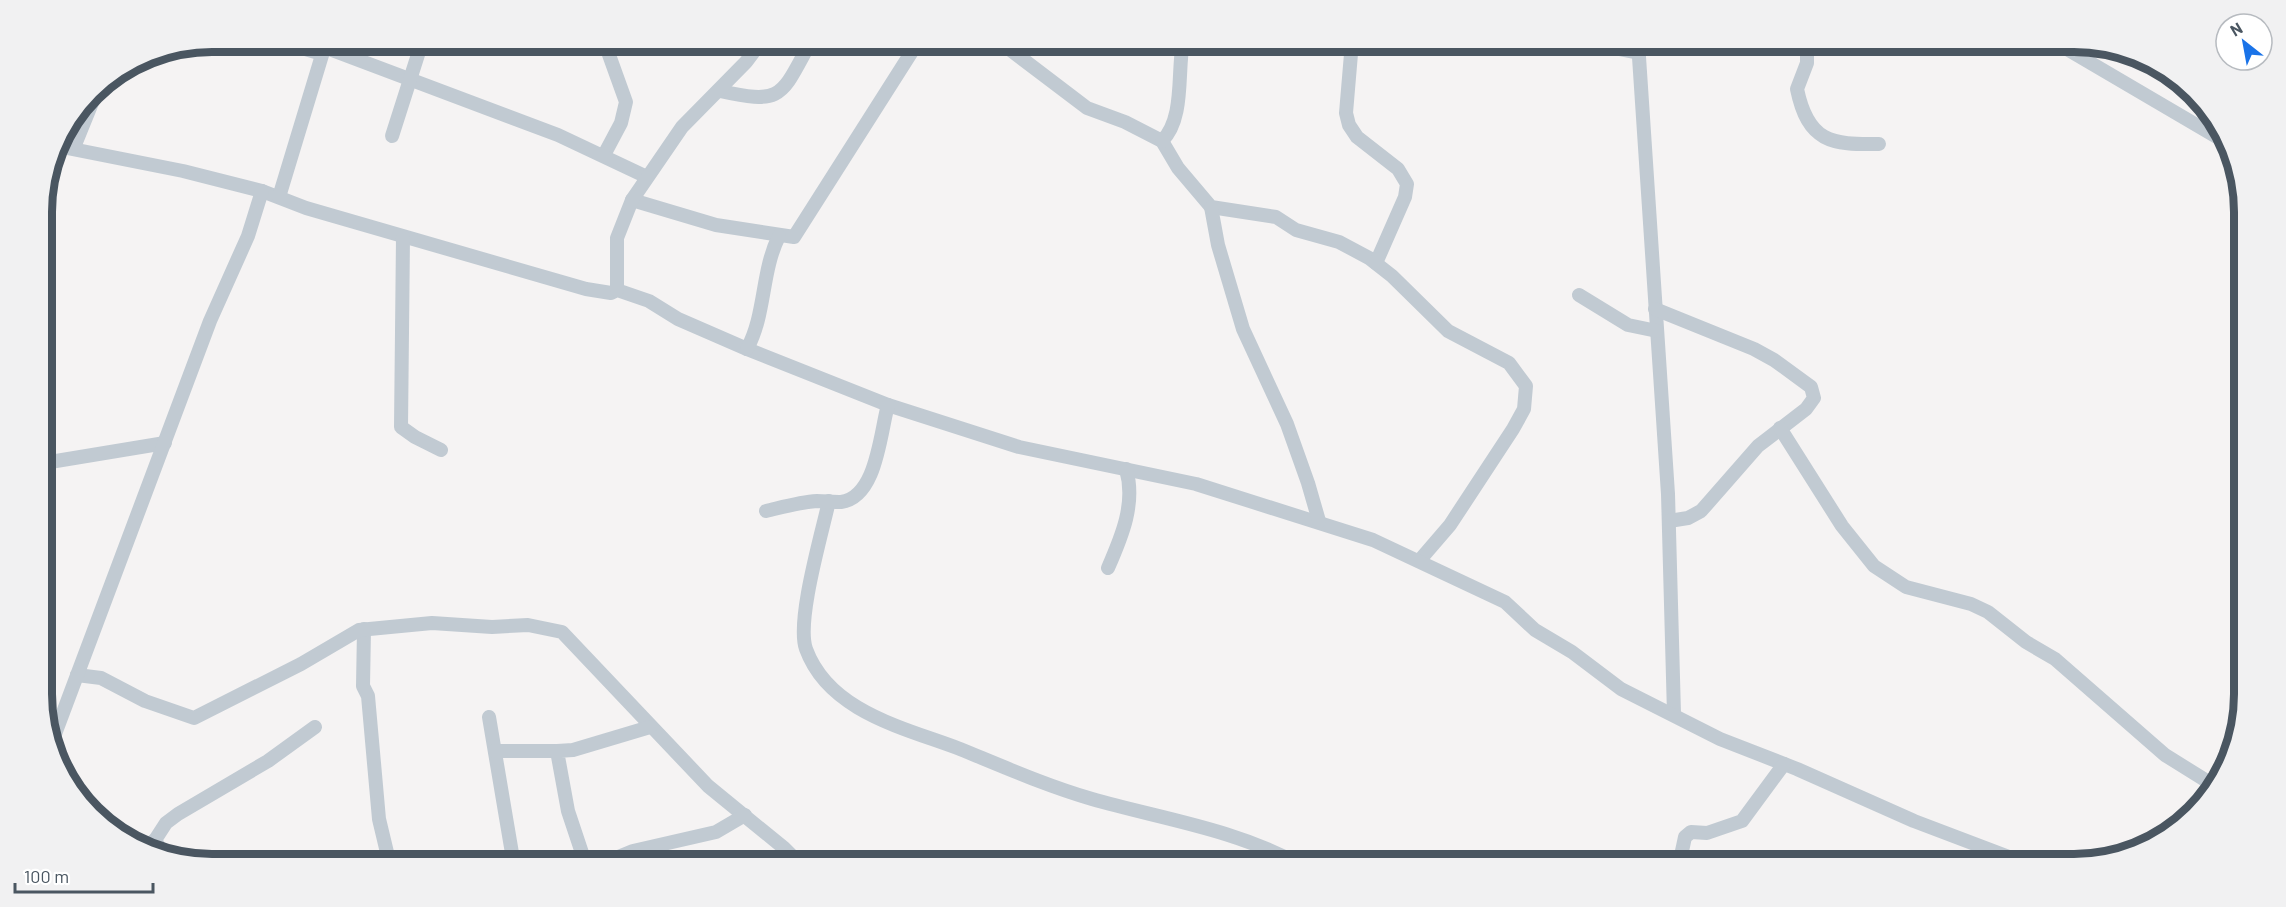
<svg xmlns="http://www.w3.org/2000/svg" width="2286" height="907" viewBox="0 0 2286 907" font-family="Barlow,sans-serif">
<rect width="100%" height="100%" fill="#f5f3f3"/>
<g fill="none" stroke-linecap="round" stroke-linejoin="round">
<g stroke="#c1cad2" stroke-width="14">
<path d="M282,42l40,12"/>
<path d="M590,42l11,4 7,6 18,50 -5,21 -17,32"/>
<path d="M1000,42l87,66 38,14 37,19 16,27 33,39 65,10 20,13 43,12 30,16 23,18 56,55 61,32 17,23 -2,23 -11,20 -63,96 -31,36"/>
<path d="M1352,42l-6,71 3,12 8,12 41,32 9,15 -2,13 -29,66"/>
<path d="M1584,42l55,11"/>
<path d="M1638,42l30,452 6,220"/>
<path d="M1807,42v21l-10,26c11,53 34,56 82,55"/>
<path d="M2055,42l167,98"/>
<path d="M324,47l234,88 89,42"/>
<path d="M720,91c63,14 61,5 90,-48"/>
<path d="M392,136l30,-94"/>
<path d="M1162,141c23,-23 15,-69 21,-99"/>
<path d="M57,146l126,25 79,20 44,17 280,81 25,4 6,-3 32,11 29,18 69,30 141,56 131,42 177,37 177,56 132,62 30,28 37,22 49,37 99,50 77,30 117,52 116,44"/>
<path d="M74,147l24,-59"/>
<path d="M279,197l47,-155"/>
<path d="M632,200l84,25 78,12 124,-195"/>
<path d="M1211,207l7,38 25,84 44,95 21,59 11,38"/>
<path d="M403,237l-2,190 14,10 26,13"/>
<path d="M617,290v-52l15,-38 50,-73 64,-65 15,-20"/>
<path d="M1579,295l49,30 29,6"/>
<path d="M1655,309l99,40 20,11 37,27 3,11 -8,11 -48,37 -57,65 -13,7 -19,3"/>
<path d="M747,349c19,-35 14,-77 32,-113"/>
<path d="M1780,428l62,98 32,40 32,21 65,17 17,8 38,30 29,17 110,96 45,28"/>
<path d="M44,463l121,-20"/>
<path d="M829,501c-7,32 -33,120 -23,148 23,63 99,79 154,100 44,18 87,37 132,50 70,20 143,30 208,66"/>
<path d="M766,511c17,-4 34,-9 51,-10 8,0 16,1 24,1 36,-5 39,-69 47,-97"/>
<path d="M1108,568c14,-32 28,-65 18,-99"/>
<path d="M364,629l-1,57 5,10 11,123 11,46"/>
<path d="M77,675l24,3 44,23 49,17 107,-54 58,-34 73,-7 60,4 36,-2 34,7 146,154 76,62 17,17"/>
<path d="M489,717l25,148"/>
<path d="M52,742l158,-421 38,-85 14,-45"/>
<path d="M495,751h62"/>
<path d="M155,840l11,-17 12,-9 90,-53 47,-34"/>
<path d="M145,847l10,-7 10,17"/>
<path d="M586,865l-18,-54 -11,-60 16,-1 77,-23"/>
<path d="M599,865l34,-14 83,-19 29,-17"/>
<path d="M1679,865l6,-28 6,-5 16,1 35,-12 42,-57"/>
</g>
</g>
<path d="M0 0H2286V907H0ZM212 52H2074A160 160 0 0 1 2234 212V694A160 160 0 0 1 2074 854H212A160 160 0 0 1 52 694V212A160 160 0 0 1 212 52Z" fill="#f1f1f2" fill-rule="evenodd"/>
<path fill="none" stroke="#4a5661" stroke-width="8" d="M212 52H2074A160 160 0 0 1 2234 212V694A160 160 0 0 1 2074 854H212A160 160 0 0 1 52 694V212A160 160 0 0 1 212 52Z"/>
<g transform="translate(2244 42) rotate(329)"><circle r="28" fill="#ffffff" stroke="#b7bbc0" stroke-width="1.5"/>
<path d="M0-4.5L10 22L0 15L-10 22Z" fill="#1a73e8"/>
<text y="-9" font-size="16" font-weight="bold" text-anchor="middle" fill="#4a5661">N</text>
</g>
<path d="M15 883v9h138v-9" fill="none" stroke="#4a5661" stroke-width="3"/>
<text x="24" y="883" font-size="18" fill="#4a5661" stroke="#ffffff" stroke-width="4.5" paint-order="stroke">100 m</text>
</svg>
